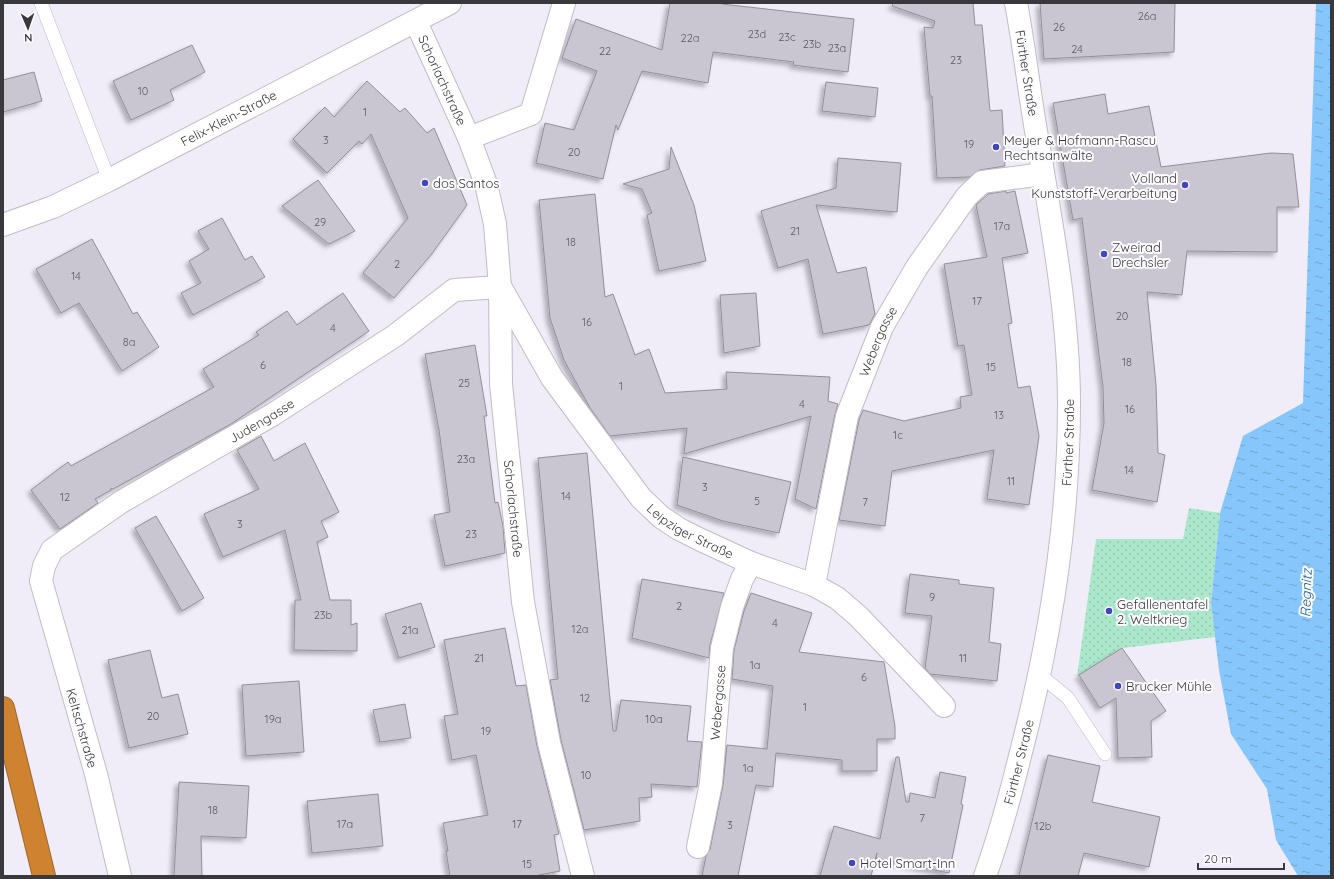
<svg xmlns="http://www.w3.org/2000/svg" width="1334" height="879" viewBox="0 0 1334 879" font-family="Quicksand,sans-serif">
<defs>
<pattern id="park-dots" width="8" height="8" patternUnits="userSpaceOnUse"><rect width="8" height="8" fill="#aae7cb"/><path d="M2 2h.1M6 6h.1" fill="none" stroke="#93c7af" stroke-width="1.8" stroke-linecap="round"/></pattern>
<pattern id="water-ripples" width="26" height="14" patternUnits="userSpaceOnUse"><rect width="26" height="14" fill="#87c6fa"/><path d="M2 4q2-2 4 0t4 0M15 11q2-2 4 0t4 0" fill="none" stroke="#6fa2cc"/></pattern>
<filter id="shadow"><feDropShadow dx="-3.5" dy="3.5" stdDeviation="2" flood-color="#0004"/></filter>
</defs>
<rect width="100%" height="100%" fill="#f0ecf8"/>
<path fill="url(#park-dots)" d="M1189,508l31,5 -9,90 4,34 -92,11 -46,29 19,-138h87z"/>
<path fill="url(#water-ripples)" d="M1316,3h15v873h-33l-22,-36 -9,-51 -36,-55 -12,-64 -8,-67 9,-90 23,-77 60,-33z"/>
<g fill="#c9c5d1" stroke="#928f9a" filter="url(#shadow)">
<path d="M670,3h52v1l132,15 -6,53 -55,-7 1,-3 -81,-10 -5,31 -66,-12 -24,59 -2,-5 -13,54 -67,-16 9,-40 29,7 23,-59 -35,-13 14,-39 86,31z"/>
<path d="M893,3h80l2,22h7l8,86 12,-1 3,56 -25,4 -10,7 -33,1 -5,-82h-2l-6,-69 9,1 2,-7 -43,-15z"/>
<path d="M1040,3h135l-1,49 -130,7z"/>
<path d="M192,45l13,27 -35,18 4,10 -43,20 -18,-39z"/>
<path d="M34,72l8,29 -39,11v-32z"/>
<path d="M367,81l33,31 5,-4 22,25 7,-5 33,77 -36,50 -37,43 -31,-25 45,-55 -37,-84 -9,10 -3,-3 -32,32 -34,-34 32,-32 9,10z"/>
<path d="M826,82l52,6 -3,29 -53,-6z"/>
<path d="M1105,94l3,20 41,-8 12,61 110,-14 22,1 6,53h-22v45l-90,-1 -5,44 -35,-3 9,93 2,68 7,2 -8,47 -65,-12 12,-67 -1,-36 -21,-169 -9,2 -20,-117z"/>
<path d="M671,147l23,58 12,56 -47,10 -12,-56 5,-2 -10,-24 -19,-5 46,-15z"/>
<path d="M838,158l63,5 -4,49 -81,-7 21,68 29,-6 9,47 -6,11 -46,9 -15,-75 -30,9 -17,-57 75,-23z"/>
<path d="M318,180l37,51 -26,13 -47,-38z"/>
<path d="M1006,191v2l9,-2 13,62 -26,5 10,65 -4,1 10,64 12,-2 9,50 -10,69 -42,-6 7,-49 -102,21 -7,55 -46,-6 20,-100 4,-10 41,11 57,-13 -1,-11 12,-2 -8,-50 -6,1 -14,-82 43,-7 -11,-52 12,-11z"/>
<path d="M595,194l10,103 8,-3 22,61 14,-6 16,44 62,-4 -1,-17 104,5 -2,24 10,3 -3,10 -19,95 -21,-10 16,-83 -127,38 3,-26 -77,8 -20,-28 -26,-48 -14,-42 -11,-118z"/>
<path d="M222,218l23,42 7,-4 13,21 -72,38 -12,-22 20,-10 -12,-22 20,-12 -11,-18z"/>
<path d="M92,239l41,75 4,-2 22,35 -37,24 -43,-68 -18,10 -25,-44z"/>
<path d="M343,293l26,38 -138,93 -118,65 -2,-1v2l-16,9 3,4 -38,26 -29,-39 37,-28 3,4 143,-79 -11,-18 56,-34 -3,-3 31,-21 10,14z"/>
<path d="M756,293l4,53 -36,7 -4,-58z"/>
<path d="M475,345l12,71h-3l11,87 3,-1 5,24 2,27 -60,13 -11,-51 16,-3 -11,-82 -14,-76z"/>
<path d="M261,436l13,25 31,-18 34,69 -18,9 7,16 -11,5 13,58h21v25l6,-2v28l-63,-1 1,-50h6l-16,-70 -62,27 -19,-43 55,-25 -22,-39z"/>
<path d="M587,453l26,278h3l5,-31 70,6 -4,35 15,1 -5,45 -46,-3 1,13 -13,1 1,23 -56,9 -23,-90 -11,-60 8,-1 -20,-221z"/>
<path d="M683,457l108,25 -12,51 -56,-12 -46,-16z"/>
<path d="M156,516l48,82 -22,13 -47,-83z"/>
<path d="M910,574l49,6v4l35,4 -5,54 12,2 -4,37 -67,-7 -5,-6 7,-52 -27,-3z"/>
<path d="M642,579l82,14 -14,52 -1,13 -77,-20z"/>
<path d="M751,593l61,20 -13,39 85,10 11,64v13h-18v32h-35v-11l-66,-7 -3,34 -17,-2 -18,91h-36l4,-20 4,-7 13,-64 4,-40 40,4 6,-63 -41,-7 2,-29 10,-39z"/>
<path d="M421,603l14,44 -36,11 -14,-44z"/>
<path d="M505,628l11,58 10,-1 11,61 22,88 -5,1 6,36 -26,5h-84l-4,-25h2l-5,-28 45,-8 -12,-60 -24,5 -8,-44 14,-2 -14,-74z"/>
<path d="M1122,648l44,63 -15,10 1,36 -34,1 -2,-60 -16,10 -21,-33z"/>
<path d="M150,650l12,48 16,-4 10,40 -59,14 -21,-88z"/>
<path d="M299,681l5,71 -58,4 -4,-71z"/>
<path d="M405,704l6,34 -31,4 -7,-32z"/>
<path d="M1048,755l52,11 -8,36 68,15 -11,50 -65,-14 -6,23h-59z"/>
<path d="M896,757h3l7,45h3l1,-9 25,5 5,-26 26,5 -5,27 2,1 -14,68 -73,-15 1,-5 -6,23h-51l14,-50 46,13z"/>
<path d="M179,782l70,4 -3,52 -45,-2 1,40h-28z"/>
<path d="M378,794l5,52 -71,7 -5,-52z"/>
</g>
<g fill="none" stroke-linecap="round" stroke-linejoin="round">
<defs>
<g id="service">
<path d="M41,3l68,177"/>
<path d="M1040,675l28,23 37,56"/>
</g>
<g id="minor">
<path id="s1" d="M416,22l53,116 17,46 9,40 5,63 1,97 22,218 26,141 34,133"/>
<path d="M469,138l62,-24 33,-111"/>
<path id="s2" d="M501,288l51,90 89,120 20,19 18,12 22,11 50,23 63,22 23,13 21,18 86,90"/>
<path id="s3" d="M814,585l33,-169 35,-89 35,-60 50,-71 15,-14 61,-8"/>
<path id="s4" d="M698,847l13,-64 11,-135 10,-41 10,-28 9,-16"/>
<path id="s5" d="M120,876l-24,-102 -55,-193 3,-15 8,-16 69,-48 151,-87 124,-80 58,-45 46,-3"/>
</g>
<g id="tertiary">
<path id="s6" d="M3,225l50,-18 56,-27 341,-177"/>
<path id="s7" d="M985,876c14,-39 25,-79 35,-120 30,-115 49,-232 49,-352 0,-86 -16,-171 -30,-256 -9,-48 -14,-97 -23,-145"/>
</g>
<path id="motorway" d="M3,708l41,168"/>
</defs>
<use href="#service" stroke="#c0bdc8" stroke-width="14"/>
<use href="#minor" stroke="#c0bdc8" stroke-width="24"/>
<use href="#tertiary" stroke="#c0bdc8" stroke-width="24"/>
<use href="#motorway" stroke="#9a6934" stroke-width="24"/>
<use href="#service" stroke="#fff" stroke-width="13"/>
<use href="#minor" stroke="#fff" stroke-width="22"/>
<use href="#tertiary" stroke="#fff" stroke-width="22"/>
<use href="#motorway" stroke="#cf8330" stroke-width="22"/>
</g>
<g fill="#4046bb" stroke="#fcfbfe" stroke-width="1.5">
<circle cx="996" cy="147" r="4"/>
<circle cx="425" cy="183" r="4"/>
<circle cx="1185" cy="185" r="4"/>
<circle cx="1104" cy="254" r="4"/>
<circle cx="1109" cy="611" r="4"/>
<circle cx="1118" cy="686" r="4"/>
<circle cx="852" cy="863" r="4"/>
</g>
<g text-anchor="middle" dominant-baseline="central" stroke-width="4" stroke-linejoin="round" paint-order="stroke">
<g font-size="11" fill="#5d5b61">
<text x="1147" y="16">26a</text>
<text x="1059" y="27">26</text>
<text x="757" y="34">23d</text>
<text x="787" y="37">23c</text>
<text x="690" y="38">22a</text>
<text x="812" y="44">23b</text>
<text x="837" y="48">23a</text>
<text x="1077" y="49">24</text>
<text x="605" y="51">22</text>
<text x="956" y="60">23</text>
<text x="143" y="91">10</text>
<text x="365" y="112">1</text>
<text x="326" y="140">3</text>
<text x="969" y="144">19</text>
<text x="574" y="152">20</text>
<text x="320" y="222">29</text>
<text x="1002" y="226">17a</text>
<text x="795" y="231">21</text>
<text x="571" y="242">18</text>
<text x="397" y="264">2</text>
<text x="76" y="276">14</text>
<text x="977" y="301">17</text>
<text x="1122" y="316">20</text>
<text x="587" y="322">16</text>
<text x="333" y="328">4</text>
<text x="129" y="342">8a</text>
<text x="1127" y="362">18</text>
<text x="263" y="365">6</text>
<text x="991" y="367">15</text>
<text x="464" y="383">25</text>
<text x="621" y="386">1</text>
<text x="802" y="404">4</text>
<text x="1130" y="409">16</text>
<text x="999" y="415">13</text>
<text x="898" y="435">1c</text>
<text x="466" y="459">23a</text>
<text x="1129" y="470">14</text>
<text x="1011" y="481">11</text>
<text x="705" y="487">3</text>
<text x="566" y="496">14</text>
<text x="65" y="497">12</text>
<text x="757" y="501">5</text>
<text x="865" y="502">7</text>
<text x="240" y="524">3</text>
<text x="471" y="534">23</text>
<text x="932" y="597">9</text>
<text x="679" y="606">2</text>
<text x="323" y="615">23b</text>
<text x="775" y="623">4</text>
<text x="580" y="629">12a</text>
<text x="410" y="630">21a</text>
<text x="479" y="658">21</text>
<text x="963" y="658">11</text>
<text x="755" y="665">1a</text>
<text x="864" y="677">6</text>
<text x="585" y="698">12</text>
<text x="805" y="707">1</text>
<text x="153" y="716">20</text>
<text x="273" y="719">19a</text>
<text x="654" y="719">10a</text>
<text x="486" y="731">19</text>
<text x="748" y="768">1a</text>
<text x="586" y="775">10</text>
<text x="213" y="810">18</text>
<text x="922" y="818">7</text>
<text x="345" y="824">17a</text>
<text x="517" y="824">17</text>
<text x="730" y="825">3</text>
<text x="1043" y="826">12b</text>
<text x="527" y="864">15</text>
</g>
<g font-size="13" fill="#39383c" stroke="#fcfbfe">
<text transform="translate(1027 73) rotate(81)">Fürther Straße</text>
<text stroke="none"><textPath href="#s1" startOffset="64">Schorlachstraße</textPath></text>
<text stroke="none"><textPath href="#s6" startOffset="250">Felix-Klein-Straße</textPath></text>
<text stroke="none"><textPath href="#s3" startOffset="253">Webergasse</textPath></text>
<text stroke="none"><textPath href="#s5" startOffset="585">Judengasse</textPath></text>
<text stroke="none"><textPath href="#s7" startOffset="443">Fürther Straße</textPath></text>
<text stroke="none"><textPath href="#s1" startOffset="503">Schorlachstraße</textPath></text>
<text stroke="none"><textPath href="#s2" startOffset="313">Leipziger Straße</textPath></text>
<text stroke="none"><textPath href="#s4" startOffset="146">Webergasse</textPath></text>
<text transform="translate(82 728) rotate(74)">Keltschstraße</text>
<text stroke="none"><textPath href="#s7" startOffset="119">Fürther Straße</textPath></text>
</g>
<g font-size="13" fill="#39383c" stroke="#fcfbfe" text-anchor="start">
<text x="1004" y="140">Meyer &amp; Hofmann-Rascu<tspan x="1004" dy="15">Rechtsanwälte</tspan></text>
<text x="1177" y="178" text-anchor="end">Volland<tspan x="1177" dy="15">Kunststoff-Verarbeitung</tspan></text>
<text x="433" y="183">dos Santos</text>
<text x="1112" y="247">Zweirad<tspan x="1112" dy="15">Drechsler</tspan></text>
<text x="1117" y="604">Gefallenentafel<tspan x="1117" dy="15">2. Weltkrieg</tspan></text>
<text x="1126" y="686">Brucker Mühle</text>
<text x="860" y="863">Hotel Smart-Inn</text>
</g>
<g font-size="14" font-style="italic" fill="#175c8c" stroke="#fcfbfe">
<text transform="translate(1306 593) rotate(-88)">Regnitz</text>
</g>
</g>
<rect width="1334" height="879" fill="none" stroke="#39383c" stroke-width="8"/>
<g transform="translate(28 28) rotate(178)" stroke="#fcfbfe" stroke-width="3" paint-order="stroke">
<path d="M0-3L7 15L0 10L-7 15Z" fill="#39383c"/>
<text y="-6" font-size="11" font-weight="bold" text-anchor="middle" fill="#39383c">N</text>
</g>
<path d="M1198 863v6h86v-6" fill="none" stroke="#39383c" stroke-width="2"/>
<text x="1204" y="863" font-size="12" fill="#39383c" stroke="#fcfbfe" stroke-width="3" paint-order="stroke">20 m</text>
</svg>
